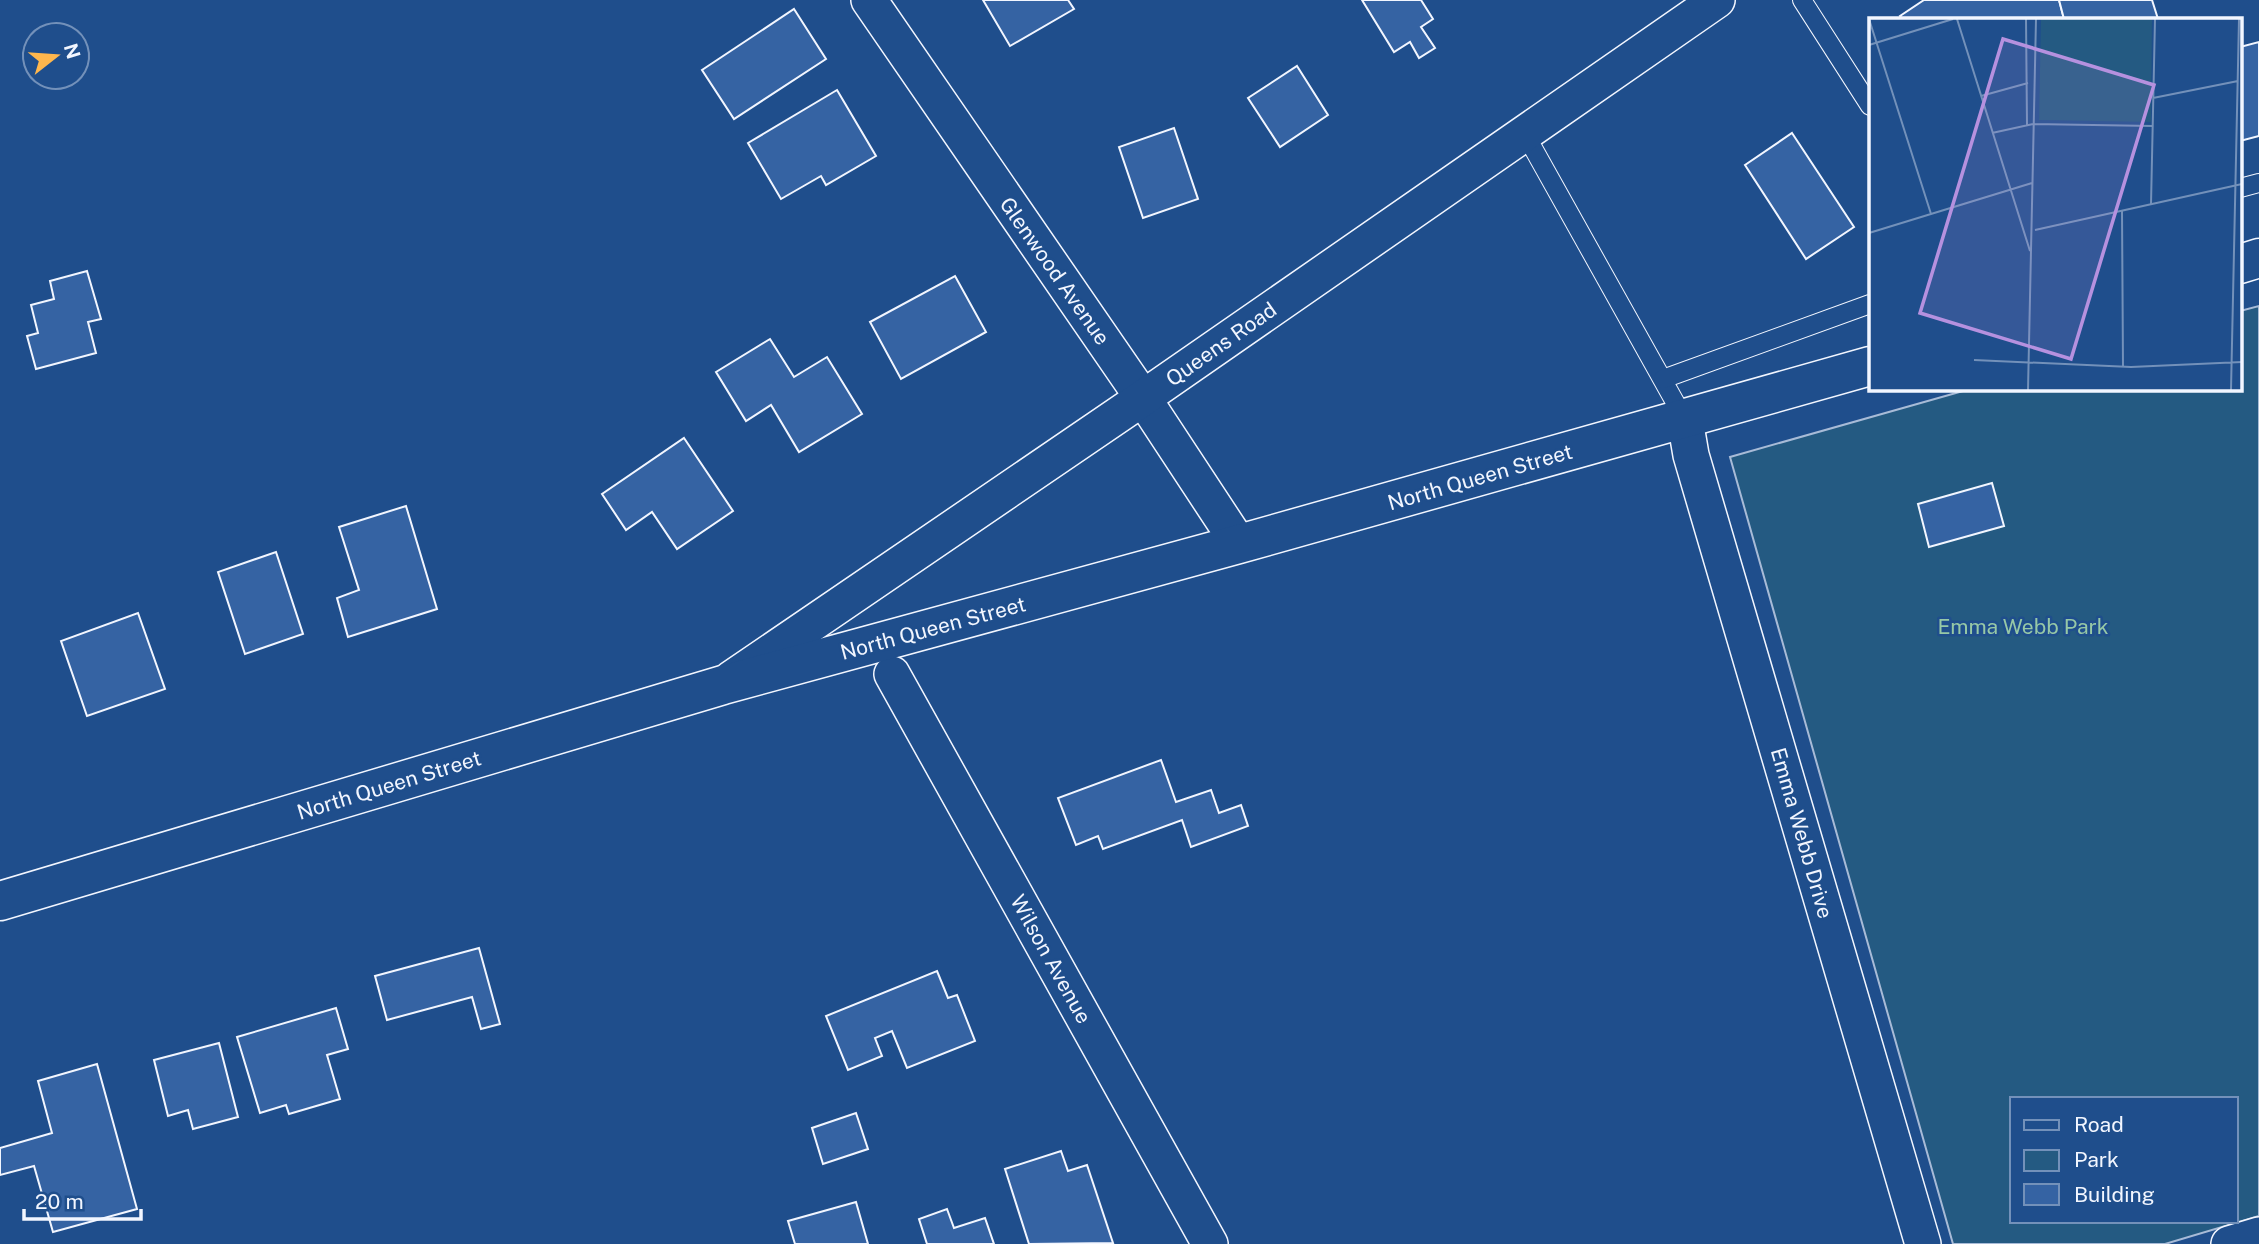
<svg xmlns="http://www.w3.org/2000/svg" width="2259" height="1244" viewBox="0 0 2259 1244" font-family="'Public Sans',sans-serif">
<rect width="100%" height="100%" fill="#1f4e8c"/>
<path fill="#245a82" stroke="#a8bbd7" stroke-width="2" fill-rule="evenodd" d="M2259,306v910l-94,28h-212l-223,-787 240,-68 270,-1v-77zM2012,1099h224v122h-224z"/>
<g fill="#3563a3" stroke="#f2f6ff" stroke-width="2">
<path d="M983,0h85l6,9 -64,37z"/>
<path d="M1362,0h59l12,19 -12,8 14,21 -16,10 -9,-16 -16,10z"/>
<path d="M1924,0h135l5,19h-162l-2,-3z"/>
<path d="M2059,0h93l6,19h-94z"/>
<path d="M794,9l32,50 -92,60 -32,-49z"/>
<path d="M2259,42v94l-19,5v-94z"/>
<path d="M1297,66l31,49 -48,32 -32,-49z"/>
<path d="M837,90l39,66 -50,29 -5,-9 -40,23 -33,-56z"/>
<path d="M1174,128l24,71 -55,19 -24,-71z"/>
<path d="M1792,133l62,94 -48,32 -61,-94z"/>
<path d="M87,271l14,48 -13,3 8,31 -60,16 -9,-33 11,-3 -7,-28 23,-6 -4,-18z"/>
<path d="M955,276l31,56 -85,47 -31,-57z"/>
<path d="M770,339l24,38 33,-20 35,57 -63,38 -28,-47 -25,16 -30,-49z"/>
<path d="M684,438l49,73 -56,38 -25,-37 -26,18 -24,-36z"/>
<path d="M1992,483l12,43 -75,21 -11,-43z"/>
<path d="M406,506l31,103 -89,28 -11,-39 22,-8 -20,-63z"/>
<path d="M276,552l27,82 -58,20 -27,-82z"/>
<path d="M138,613l27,76 -78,27 -26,-75z"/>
<path d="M1161,760l15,42 35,-12 8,23 22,-8 7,21 -57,21 -9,-27 -79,29 -5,-13 -22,9 -18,-47z"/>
<path d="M479,948l21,76 -19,5 -9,-32 -85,23 -12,-44z"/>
<path d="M937,971l11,27 9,-3 18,46 -68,27 -15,-37 -17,7 7,18 -34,14 -22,-54z"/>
<path d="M336,1008l12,41 -21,6 13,44 -51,15 -3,-9 -26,8 -23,-76z"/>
<path d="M219,1043l19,74 -45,12 -5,-19 -20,6 -14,-56z"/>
<path d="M97,1064l40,145 -84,23 -19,-66 -34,9v-27l52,-15 -14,-52z"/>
<path d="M856,1113l12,36 -45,15 -11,-36z"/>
<path d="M1061,1151l7,20 19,-6 26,78 -84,1 -24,-75z"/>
<path d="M856,1202l12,42h-73l-7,-23z"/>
<path d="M947,1209l7,19 31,-10 9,26h-67l-8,-25z"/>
</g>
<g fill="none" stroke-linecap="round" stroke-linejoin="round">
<defs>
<g id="lane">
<path d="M1802,0l68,106"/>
<path d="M1524,132l161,288"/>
<path d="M2240,188l19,-5"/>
<path d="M1663,379l207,-75"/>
</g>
<g id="street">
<path d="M869,0l274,398 96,146"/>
<path d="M1685,420l6,35 232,789"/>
<path d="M892,674l318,570"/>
<path d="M731,679l412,-281 574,-398"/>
<path d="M2229,1244l30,-9"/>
</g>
<g id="secondary">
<path d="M2240,264l19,-6"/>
<path d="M0,901l723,-216 516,-141 631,-178"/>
</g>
</defs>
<use href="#lane" stroke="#f2f6ff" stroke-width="20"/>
<use href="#street" stroke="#f2f6ff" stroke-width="38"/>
<use href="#secondary" stroke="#f2f6ff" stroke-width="41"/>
<use href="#lane" stroke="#1f4e8c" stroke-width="18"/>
<use href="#street" stroke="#1f4e8c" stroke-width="35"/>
<use href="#secondary" stroke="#1f4e8c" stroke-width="38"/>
</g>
<g text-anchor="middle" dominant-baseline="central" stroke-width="5" stroke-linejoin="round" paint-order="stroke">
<g font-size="21" fill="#f2f6ff" stroke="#1f4e8c">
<text transform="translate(1055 271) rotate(55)">Glenwood Avenue</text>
<text transform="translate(1221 344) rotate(-35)">Queens Road</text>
<text transform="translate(1480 477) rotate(-16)">North Queen Street</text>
<text transform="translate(933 628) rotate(-15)">North Queen Street</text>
<text transform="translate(389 785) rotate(-17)">North Queen Street</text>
<text transform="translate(1802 833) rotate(74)">Emma Webb Drive</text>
<text transform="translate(1051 959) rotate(61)">Wilson Avenue</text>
</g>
<g font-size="21" fill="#97c8a6" stroke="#1f4e8c">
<text x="2023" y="626">Emma Webb Park</text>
</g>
</g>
<g transform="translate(1869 18)">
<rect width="373" height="373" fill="#1f4e8c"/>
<path d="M172,1h111l-1,103 -112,-2z" fill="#245a82"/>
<path fill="none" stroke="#7391ba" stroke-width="2" d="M0,1l62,195M88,1l73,232M157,1l1,106M0,27l84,-26M112,78l47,-13M284,80l85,-17M123,115l41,-9 120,2M282,186l4,-185M253,193l1,156M166,212l207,-46M0,215l163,-50M105,342l157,7 111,-5M159,372l8,-371M362,372l8,-371"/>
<path fill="#b691df" fill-opacity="0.15" stroke="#b691df" stroke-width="3.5" d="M134,21l151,46 -83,274 -151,-46z"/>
<rect width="373" height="373" fill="none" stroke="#f2f6ff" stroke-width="3.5"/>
</g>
<rect x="2010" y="1097" width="228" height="126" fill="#1f4e8c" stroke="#7391ba" stroke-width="2"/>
<rect x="2024" y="1120" width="35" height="10" fill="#1f4e8c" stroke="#7391ba" stroke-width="2"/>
<text x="2074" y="1132" font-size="21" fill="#f2f6ff">Road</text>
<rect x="2024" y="1150" width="35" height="21" fill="#245a82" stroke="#7391ba" stroke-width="2"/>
<text x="2074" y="1167" font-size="21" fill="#f2f6ff">Park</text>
<rect x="2024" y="1184" width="35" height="21" fill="#3563a3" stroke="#7391ba" stroke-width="2"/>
<text x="2074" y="1202" font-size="21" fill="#f2f6ff">Building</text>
<g transform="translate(56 56) rotate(73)"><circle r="33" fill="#1f4e8c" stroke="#7391ba" stroke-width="2"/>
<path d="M0-5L12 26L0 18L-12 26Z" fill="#ffb74d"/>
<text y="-10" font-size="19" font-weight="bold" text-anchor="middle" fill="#f2f6ff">N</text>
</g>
<path d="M24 1209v10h117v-10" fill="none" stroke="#f2f6ff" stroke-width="3.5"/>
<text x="35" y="1209" font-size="21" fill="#f2f6ff" stroke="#1f4e8c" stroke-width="5" paint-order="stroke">20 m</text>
</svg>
